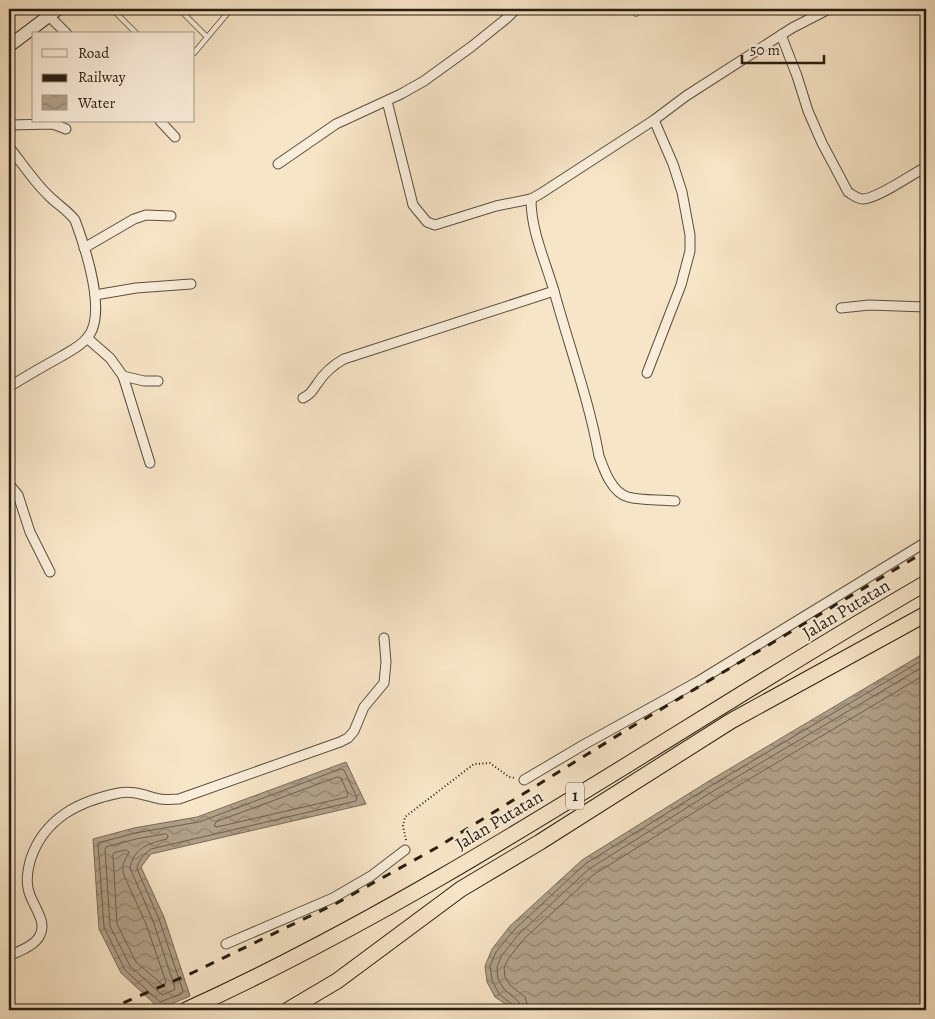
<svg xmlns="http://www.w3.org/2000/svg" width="935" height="1019" viewBox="0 0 935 1019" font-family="Alegreya,serif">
<defs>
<pattern id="water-waves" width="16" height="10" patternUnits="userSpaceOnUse" patternTransform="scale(1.25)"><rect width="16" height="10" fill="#b0a189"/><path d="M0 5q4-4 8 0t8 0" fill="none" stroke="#8f836f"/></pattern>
</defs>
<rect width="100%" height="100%" fill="#f7e5c7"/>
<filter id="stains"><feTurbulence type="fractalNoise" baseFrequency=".004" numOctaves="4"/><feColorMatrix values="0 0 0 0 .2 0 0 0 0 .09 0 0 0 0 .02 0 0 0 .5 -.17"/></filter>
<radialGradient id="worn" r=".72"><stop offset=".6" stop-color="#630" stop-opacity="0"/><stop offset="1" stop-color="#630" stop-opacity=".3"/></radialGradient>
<g fill="url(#water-waves)" stroke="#796c59">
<path d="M926,652v358h-412l-19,-13 -8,-15 -2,-16 7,-17 18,-23 72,-66 127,-79z"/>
<path d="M346,762l20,42 -215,50 -10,13 23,50 26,79 -30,13 -39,-36 -22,-44 -6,-90 41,-11 63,-11z"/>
</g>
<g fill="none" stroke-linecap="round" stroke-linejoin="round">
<g stroke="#6c5f4c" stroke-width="1">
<path d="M341,769l3,1 13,28 -1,3 -205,48c-6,4 -14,13 -14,20l22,50 24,72 -2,3 -21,8 -35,-32 -21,-43 -6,-84 37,-10 64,-11z"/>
<path d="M338,777l3,1 7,16 -1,3 -130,30 -3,-1 2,-4z"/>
<path d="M166,834l2,2 -1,3c-17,4 -33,8 -37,29l23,53 22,67 -1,2 -12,5 -32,-29 -20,-40 -5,-77 1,-2 30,-8z"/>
<path d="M126,850l3,2 -6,12v9l23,51 20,58 -2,4 -28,-24 -19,-38 -4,-69 1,-2z"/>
<path d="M515,1010l-2,-5 -14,-11 -7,-14 -2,-14 6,-14 18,-22 71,-66 127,-79 214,-127"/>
<path d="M521,1010l-2,-8 -15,-13 -6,-10 -1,-12 5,-12 17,-21 70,-65 126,-79 211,-125"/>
<path d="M529,1010l-4,-13 -15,-12 -5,-8 -1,-9 4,-9 16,-20 69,-64 126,-78 207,-123"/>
</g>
<defs>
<g id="lane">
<path d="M115,9l2,5 20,20"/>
<path d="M179,9l28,28"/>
<path d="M632,9l4,5"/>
<path d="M194,53l37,-44"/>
</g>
<g id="street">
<path d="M49,16l18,18"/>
<path d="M781,35l16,41 11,35 14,32 26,49c5,3 9,7 15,7 14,0 49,-25 63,-32"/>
<path d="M387,101l26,104 14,17 8,3 61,-19 35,-7 9,-5 114,-74 32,-24 106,-68 37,-19"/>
<path d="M160,121l15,16"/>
<path d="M9,125l44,-1 13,5"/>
<path d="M9,147c13,16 25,35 40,49 9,9 18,14 26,24 10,27 33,95 12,118 -6,8 -17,13 -25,18 -18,10 -36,20 -53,31"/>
<path d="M278,164l58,-40 65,-30 23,-13 47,-34 36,-29 9,-9"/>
<path d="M531,199c0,32 14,61 23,92 15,55 35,109 45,165 5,14 13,37 29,41 15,4 32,2 47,4"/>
<path d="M84,248l50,-29 12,-4 25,1"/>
<path d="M95,295l41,-7 55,-4"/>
<path d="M841,308l28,-3 57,2"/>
<path d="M87,338l23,20 13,18 21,5h14"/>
<path d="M647,373l34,-88 9,-34v-16l-8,-43 -9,-28 -19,-44"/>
<path d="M123,376l27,87"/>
<path d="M303,398c8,-4 9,-7 14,-14 7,-11 16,-19 27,-25l210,-68"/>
<path d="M9,484l9,11 12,37 20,40"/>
<path d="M524,780l61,-36 112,-62 229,-140"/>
<path d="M226,944l107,-46 38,-22 34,-26"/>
<path d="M9,956c10,-5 26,-10 31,-21 8,-15 -10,-32 -12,-47 -2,-10 0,-20 3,-30 14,-40 48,-57 88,-65 14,-3 27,3 41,6 6,1 13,0 19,0l161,-57 8,-4 6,-7 10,-24 20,-24 2,-21 -2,-24"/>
</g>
<path id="secondary" d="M9,46l49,-37"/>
<g id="highway">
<path d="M186,1010c260,-118 494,-285 740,-427"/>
<path d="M288,1010l49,-29 124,-92 79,-47 191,-121 195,-107"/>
</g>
</defs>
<use href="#lane" stroke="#5b4f3e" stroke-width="6"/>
<use href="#street" stroke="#5b4f3e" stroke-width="11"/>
<use href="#secondary" stroke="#271d10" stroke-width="14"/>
<use href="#highway" stroke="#271d10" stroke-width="17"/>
<path stroke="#271d10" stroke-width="2" stroke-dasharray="1 2.5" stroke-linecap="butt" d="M406,840l-3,-14 2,-9 69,-53 16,-1 19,14 6,1"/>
<use href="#lane" stroke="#faeedb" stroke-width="4.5"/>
<use href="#street" stroke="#faeedb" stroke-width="9"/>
<use href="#secondary" stroke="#faeedb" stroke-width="12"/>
<use href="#highway" stroke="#f7e5c7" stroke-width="15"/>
<path stroke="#271d10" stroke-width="3" stroke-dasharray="9 9" stroke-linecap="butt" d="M107,1010l85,-37 145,-70 99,-55 192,-119 298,-178"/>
</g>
<g text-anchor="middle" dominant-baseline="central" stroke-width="4" stroke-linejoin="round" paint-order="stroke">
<rect fill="#faeedb" stroke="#665c4d" stroke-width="1" x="566" y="782.5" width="18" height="27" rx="4"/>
<g font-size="16" font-weight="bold" fill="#271d10">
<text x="575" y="796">1</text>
</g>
<g font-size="18" fill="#271d10" stroke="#faeedb">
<text transform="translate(846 609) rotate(-31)">Jalan Putatan</text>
<text transform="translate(499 820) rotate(-31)">Jalan Putatan</text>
</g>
</g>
<rect width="935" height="1019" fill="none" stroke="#f7e5c7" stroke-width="30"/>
<rect x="10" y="10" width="915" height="999" fill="none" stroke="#271d10" stroke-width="2.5"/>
<rect x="15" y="15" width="905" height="989" fill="none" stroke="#271d10"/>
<rect x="32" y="32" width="162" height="90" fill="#faeedb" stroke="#a69a8a"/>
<rect x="42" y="49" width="25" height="8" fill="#faeedb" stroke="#a69a8a"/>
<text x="78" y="58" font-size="15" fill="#271d10">Road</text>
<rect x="42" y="74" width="25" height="8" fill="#271d10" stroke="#a69a8a"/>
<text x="78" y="82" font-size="15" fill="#271d10">Railway</text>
<rect x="42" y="95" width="25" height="15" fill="url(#water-waves)" stroke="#a69a8a"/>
<text x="78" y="108" font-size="15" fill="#271d10">Water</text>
<path d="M742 55v8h82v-8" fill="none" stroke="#271d10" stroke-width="2.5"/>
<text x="750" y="55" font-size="15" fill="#271d10" stroke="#faeedb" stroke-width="4" paint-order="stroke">50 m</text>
<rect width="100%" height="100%" filter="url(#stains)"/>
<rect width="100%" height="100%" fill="url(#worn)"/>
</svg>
